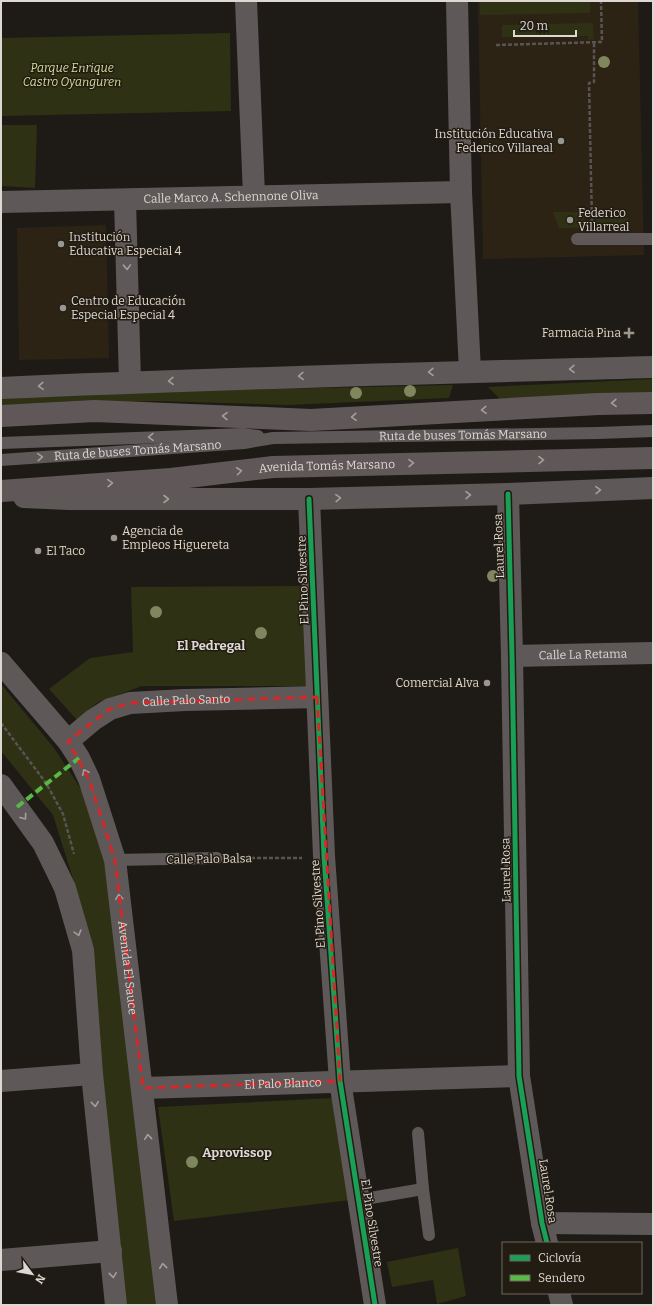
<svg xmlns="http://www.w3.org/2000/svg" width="654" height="1306" viewBox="0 0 654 1306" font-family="Bitter,serif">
<rect width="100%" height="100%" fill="#1e1b16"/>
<g fill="#2c2315">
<path d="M478,1h160l6,254 -161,4z"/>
<path d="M106,225l3,133 -90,2 -2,-132z"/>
</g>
<g fill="#2e3113">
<path d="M480,1h110v12l-110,2z"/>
<path d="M593,23l1,16 -6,1v-4l-86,1v-12z"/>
<path d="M230,33l1,78 -230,5v-78z"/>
<path d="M1,125h36l-2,63 -34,-2z"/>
<path d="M553,212h31v16h-25z"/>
<path d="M628,218v8l-32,1v-8z"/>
<path d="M653,379v15l-153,5 -12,-12z"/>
<path d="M453,385l-4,13 -162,7 -129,-4 -157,4v-8l138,-5z"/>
<path d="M304,586l4,100h-166l-44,16 -21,18 -28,-31 41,-31 43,-6 -2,-65z"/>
<path d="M1,684l53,64 29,44 22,59 52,454h-30l-44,-394 -30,-96 -52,-64z"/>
<path d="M334,1098l17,102 -177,21 -16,-114z"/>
<path d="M458,1248l8,48 -29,8 -4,-24 -41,7 -5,-25z"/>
</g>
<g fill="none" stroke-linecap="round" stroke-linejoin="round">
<g stroke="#595453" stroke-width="2.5" stroke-dasharray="4 2" stroke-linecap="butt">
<path d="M496,45l106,-3 -1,-41"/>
<path d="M592,223l-3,-140 5,-1v-39"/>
<path d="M1,723l45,60 17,31 11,40"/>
<path d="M233,858h69"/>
</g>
<g stroke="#5f5859" stroke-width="12">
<path d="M577,239h76"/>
<path d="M1,443l242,-9 15,2"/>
<path id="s1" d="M1,460l243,-17 29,-5 325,-5 55,-2"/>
<path d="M115,860l102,-2"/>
<path d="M418,1133l5,56 6,46"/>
<path d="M359,1200l64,-11"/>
</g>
<g stroke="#5f5859" stroke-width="22">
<path d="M246,1l8,195"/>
<path d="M457,1l4,191 9,179"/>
<path d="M125,200l5,182"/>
<path id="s2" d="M1,202l460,-10"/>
<path d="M508,494l4,162 7,420 23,147 5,20"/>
<path d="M309,499l15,357 16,225 35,224"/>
<path id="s3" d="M512,656l141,-3"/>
<path id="s4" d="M68,741l25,-21 17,-11 20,-6 55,-3 132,-3"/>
<path d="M1,1081l91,-7"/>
<path id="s5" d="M143,1088l376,-12"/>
<path d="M542,1223l111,1"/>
<path d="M1,1260l110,-9"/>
<path d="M559,1293l3,12"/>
</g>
<g stroke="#5f5859" stroke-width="22">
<path d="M1,388c217,-10 435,-15 652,-21"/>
<path d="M24,497l45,2h240l199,-5 145,-6"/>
<path id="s6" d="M1,663l67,78 11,17 10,21 26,81 52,445"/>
<path d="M1,785l42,58 22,45 18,62 9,124 24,231"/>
</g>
<g stroke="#605858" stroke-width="22">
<path d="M1,416l94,-5 216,9 287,-16 55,-1"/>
<path id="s7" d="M1,491l170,-12 102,-12 380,-9"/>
</g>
<path stroke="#58b947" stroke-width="4" stroke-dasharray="8 4" stroke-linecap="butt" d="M17,807l62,-49"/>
<defs>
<g id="cycleway">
<path d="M508,494l4,162 7,420 23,147 5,20"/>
<path d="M309,499l15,357 16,225 35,224"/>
</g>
</defs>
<use href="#cycleway" stroke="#221c13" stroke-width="8"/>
<use href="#cycleway" stroke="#1a9f57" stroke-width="5"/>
</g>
<g fill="#80865e">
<circle cx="604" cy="62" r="6"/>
<circle cx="410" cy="391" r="6"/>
<circle cx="356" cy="393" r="6"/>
<circle cx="493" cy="576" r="6"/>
<circle cx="156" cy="612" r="6"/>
<circle cx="261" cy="633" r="6"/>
<circle cx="192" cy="1162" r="6"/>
</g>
<defs><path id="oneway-chevron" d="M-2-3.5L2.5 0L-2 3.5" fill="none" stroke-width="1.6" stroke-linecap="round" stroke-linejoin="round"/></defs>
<g stroke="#a49e9c">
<use href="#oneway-chevron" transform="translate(127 267) rotate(88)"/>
<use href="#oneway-chevron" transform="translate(572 369) rotate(179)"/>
<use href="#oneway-chevron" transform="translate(431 372) rotate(178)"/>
<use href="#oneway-chevron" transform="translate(301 376) rotate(178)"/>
<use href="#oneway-chevron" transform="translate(171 381) rotate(178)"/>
<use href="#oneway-chevron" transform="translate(41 386) rotate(177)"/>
<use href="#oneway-chevron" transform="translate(151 437) rotate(178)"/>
<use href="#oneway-chevron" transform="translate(40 457) rotate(-4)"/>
<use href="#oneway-chevron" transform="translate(598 490) rotate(-2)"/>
<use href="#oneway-chevron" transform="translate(468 495) rotate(-1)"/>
<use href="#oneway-chevron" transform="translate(338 498) rotate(-2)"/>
<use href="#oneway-chevron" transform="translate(166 499)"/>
<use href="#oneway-chevron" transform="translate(85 772) rotate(-115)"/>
<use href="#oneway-chevron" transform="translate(24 817) rotate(54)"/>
<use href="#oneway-chevron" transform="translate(119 897) rotate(-97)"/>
<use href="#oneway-chevron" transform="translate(78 933) rotate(74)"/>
<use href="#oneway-chevron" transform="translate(95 1104) rotate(84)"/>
<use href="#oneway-chevron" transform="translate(148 1137) rotate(-96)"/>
<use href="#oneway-chevron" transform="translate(163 1266) rotate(-96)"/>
<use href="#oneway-chevron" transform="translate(113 1275) rotate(84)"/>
</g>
<g stroke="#a59e9b">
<use href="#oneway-chevron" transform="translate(614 403) rotate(178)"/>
<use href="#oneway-chevron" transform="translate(484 410) rotate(177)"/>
<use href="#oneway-chevron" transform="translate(225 416) rotate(-178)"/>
<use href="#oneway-chevron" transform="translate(354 417) rotate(177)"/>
<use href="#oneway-chevron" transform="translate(541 460) rotate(-1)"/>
<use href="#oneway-chevron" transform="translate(411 463) rotate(-1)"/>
<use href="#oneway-chevron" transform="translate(239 471) rotate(-7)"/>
<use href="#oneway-chevron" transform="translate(110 483) rotate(-4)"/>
</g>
<path fill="none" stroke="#d62828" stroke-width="3" stroke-dasharray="8 5" stroke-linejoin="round" d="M317,697l23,384 -197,7 -28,-228 -26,-81 -21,-38 42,-32 20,-6z"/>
<g fill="#9a9690" stroke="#221c13" stroke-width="1.5">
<circle cx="561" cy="141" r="4"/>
<circle cx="570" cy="220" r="4"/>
<circle cx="61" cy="244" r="4"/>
<circle cx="63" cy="308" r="4"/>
<path d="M627 327h4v4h4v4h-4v4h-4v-4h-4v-4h4z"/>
<circle cx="114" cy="538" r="4"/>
<circle cx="38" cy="551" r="4"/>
<circle cx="487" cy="683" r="4"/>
</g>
<g text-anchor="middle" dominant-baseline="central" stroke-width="3" stroke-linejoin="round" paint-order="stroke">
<g font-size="12" font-style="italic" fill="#d1dd98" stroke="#221c13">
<text x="72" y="68">Parque Enrique<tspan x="72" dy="14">Castro Oyanguren</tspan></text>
</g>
<g font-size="12" fill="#ddd8d2" stroke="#221c13" text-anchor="start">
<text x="553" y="134" text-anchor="end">Institución Educativa<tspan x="553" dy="14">Federico Villareal</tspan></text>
<text x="578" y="213">Federico<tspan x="578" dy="14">Villarreal</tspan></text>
<text x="69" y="237">Institución<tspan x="69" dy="14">Educativa Especial 4</tspan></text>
<text x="71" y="301">Centro de Educación<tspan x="71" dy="14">Especial Especial 4</tspan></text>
<text x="621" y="333" text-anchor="end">Farmacia Pina</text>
<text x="122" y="531">Agencia de<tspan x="122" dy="14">Empleos Higuereta</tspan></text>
<text x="46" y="551">El Taco</text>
<text x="479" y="683" text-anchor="end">Comercial Alva</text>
</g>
<g font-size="12" fill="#ddd8d2" stroke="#221c13">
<text stroke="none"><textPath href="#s2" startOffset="230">Calle Marco A. Schennone Oliva</textPath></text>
<text stroke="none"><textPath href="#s1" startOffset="463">Ruta de buses Tomás Marsano</textPath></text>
<text stroke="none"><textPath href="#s1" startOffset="137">Ruta de buses Tomás Marsano</textPath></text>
<text stroke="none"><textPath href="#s7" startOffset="327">Avenida Tomás Marsano</textPath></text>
<text transform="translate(499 546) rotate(-92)">Laurel Rosa</text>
<text transform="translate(303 580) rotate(-92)">El Pino Silvestre</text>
<text stroke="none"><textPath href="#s3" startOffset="71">Calle La Retama</textPath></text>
<text stroke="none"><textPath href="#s4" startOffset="130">Calle Palo Santo</textPath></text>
<text transform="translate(209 859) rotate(-1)">Calle Palo Balsa</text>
<text transform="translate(506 870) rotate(-91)">Laurel Rosa</text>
<text transform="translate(318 904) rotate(-94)">El Pino Silvestre</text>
<text stroke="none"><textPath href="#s6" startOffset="340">Avenida El Sauce</textPath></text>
<text stroke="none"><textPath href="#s5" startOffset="140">El Palo Blanco</textPath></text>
<text transform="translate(548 1191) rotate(81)">Laurel Rosa</text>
<text transform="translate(372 1223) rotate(81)">El Pino Silvestre</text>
</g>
<g font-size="13" font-weight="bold" fill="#ddd8d2" stroke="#221c13">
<text x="211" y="645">El Pedregal</text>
<text x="237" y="1152">Aprovissop</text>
</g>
</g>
<rect width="654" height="1306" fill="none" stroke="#ddd8d2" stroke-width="4"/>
<rect x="502" y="1242" width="140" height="52" fill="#221c13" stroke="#6d675f"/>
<rect x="510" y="1255" width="20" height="6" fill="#1a9f57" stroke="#6d675f"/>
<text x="538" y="1262" font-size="12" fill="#ddd8d2">Ciclovía</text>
<rect x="510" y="1275" width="20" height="6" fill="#58b947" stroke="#6d675f"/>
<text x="538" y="1282" font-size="12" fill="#ddd8d2">Sendero</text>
<g transform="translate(32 1274) rotate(122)" stroke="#221c13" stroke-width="3" paint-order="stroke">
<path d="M0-3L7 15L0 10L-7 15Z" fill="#ddd8d2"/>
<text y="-6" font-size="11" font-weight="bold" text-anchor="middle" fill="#ddd8d2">N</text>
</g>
<path d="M514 30v6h62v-6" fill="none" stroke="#ddd8d2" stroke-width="2"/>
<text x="520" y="30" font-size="12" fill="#ddd8d2" stroke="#221c13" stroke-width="3" paint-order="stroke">20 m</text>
</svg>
